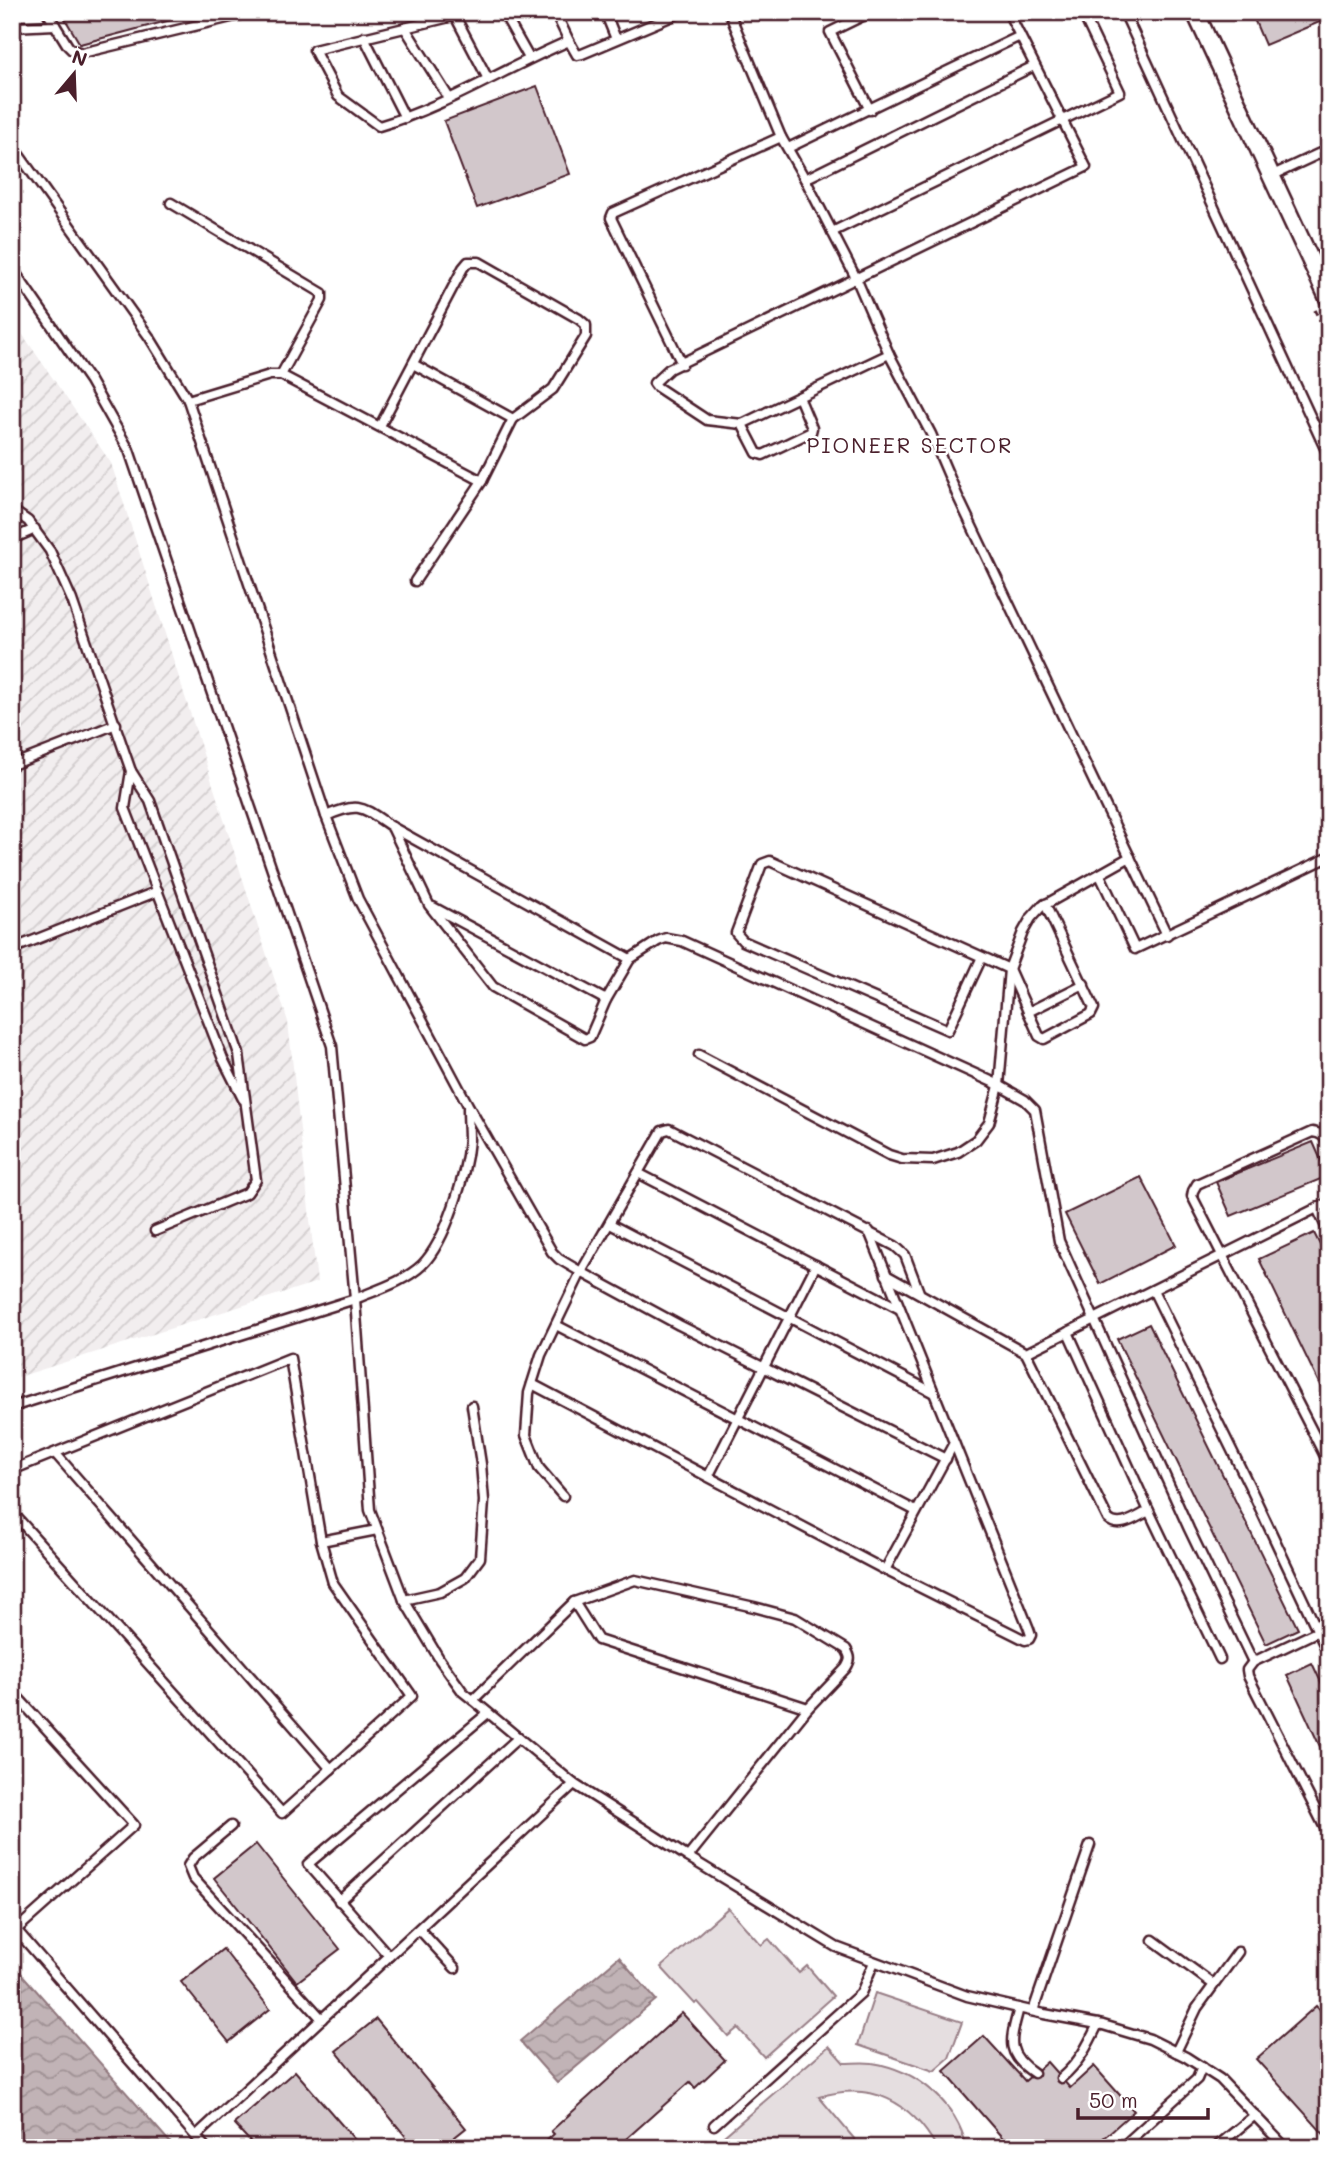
<svg xmlns="http://www.w3.org/2000/svg" width="1341" height="2160" viewBox="0 0 1341 2160" font-family="Mali,sans-serif">
<defs>
<pattern id="industrial-furrows" width="10" height="10" patternUnits="userSpaceOnUse" patternTransform="scale(1.75)"><rect width="10" height="10" fill="#f2eeef"/><path d="M-1 1l2-2M0 10L10 0M9 11l2-2" fill="none" stroke="#d1cccd"/></pattern>
<pattern id="water-waves" width="16" height="10" patternUnits="userSpaceOnUse" patternTransform="scale(1.75)"><rect width="16" height="10" fill="#c1b3b6"/><path d="M0 5q4-4 8 0t8 0" fill="none" stroke="#9f9194"/></pattern>
</defs>
<rect width="100%" height="100%" fill="#fff"/>
<filter id="ink" filterUnits="userSpaceOnUse"><feTurbulence type="fractalNoise" baseFrequency=".0143" numOctaves="2"/><feDisplacementMap in="SourceGraphic" scale="14" xChannelSelector="R" yChannelSelector="G"/><feConvolveMatrix kernelMatrix="1 2 1 2 8 2 1 2 1" color-interpolation-filters="sRGB"/></filter>
<g filter="url(#ink)">
<path fill="url(#industrial-furrows)" d="M12,319l99,144 177,559 29,260 -305,97z"/>
<g fill="#e5dee0" stroke="#987e86" stroke-width="2">
<path d="M728,1908l33,37 8,-6 30,34 8,-7 26,30 -69,61 -26,-29 -10,8 -30,-34 -3,2 -34,-37z"/>
<path d="M875,1993l87,29 -13,36 -15,13 -76,-26z"/>
<path d="M829,2046l15,17c9,0 19,-1 28,0 45,7 84,39 95,85h-30c-26,-47 -66,-67 -118,-51l43,51h-152z"/>
</g>
<g fill="url(#water-waves)" stroke="#91787e" stroke-width="2">
<path d="M619,1957l37,43 -99,83 -37,-42z"/>
<path d="M12,1963l163,185h-163z"/>
</g>
<g fill="#d2c7cb" stroke="#4a1f2b" stroke-width="2">
<path d="M61,12h140l-121,32z"/>
<path d="M1251,12h78v6l-64,27z"/>
<path d="M537,86l33,88 -93,34 -33,-87z"/>
<path d="M1313,1142l15,34 -97,40 -15,-34z"/>
<path d="M1141,1177l35,68 -76,39 -35,-70z"/>
<path d="M1314,1233l15,30v141l-70,-145z"/>
<path d="M1149,1324l149,305 -32,15 -149,-305z"/>
<path d="M1312,1663l17,36v67l-42,-91z"/>
<path d="M256,1844l84,105 -43,33 -83,-104z"/>
<path d="M223,1949l47,60 -41,33 -48,-60z"/>
<path d="M1316,2006l13,14v120l-73,-81z"/>
<path d="M682,2013l43,47 -30,28 -5,-6 -74,66h-71l-3,-3 12,-11 -3,-3z"/>
<path d="M376,2019l90,109 -25,20h-26l-79,-97z"/>
<path d="M984,2036l41,45 22,-19 23,26 24,-22 40,45 -42,37h-91l6,-5 -63,-72z"/>
<path d="M295,2071l67,77h-106l-22,-24z"/>
</g>
<g fill="none" stroke-linecap="round" stroke-linejoin="round">
<defs>
<g id="lane">
<path d="M47,12l21,34 4,4 10,3 170,-41"/>
<path d="M470,12l-156,38 24,46 41,30c66,-19 126,-58 190,-85l8,14 5,-1 100,-42"/>
<path d="M503,12l26,46"/>
<path d="M555,12l14,29"/>
<path d="M605,12l11,27"/>
<path d="M729,12l52,125 24,42 51,99 33,76 42,80 27,63 209,438"/>
<path d="M1124,12l205,445"/>
<path d="M455,16l33,63"/>
<path d="M12,27l43,-2"/>
<path d="M405,28l44,70"/>
<path d="M364,37l41,81"/>
<path d="M870,110l-40,-78 41,-20"/>
<path d="M12,145l138,193 38,62 138,416 32,83 110,206 84,147 7,7 22,13 98,53 267,134"/>
<path d="M788,148l232,-112"/>
<path d="M1271,176l58,-27"/>
<path d="M805,179l229,-113"/>
<path d="M171,203l151,90v7l-41,75"/>
<path d="M832,232l288,-140 -38,-80"/>
<path d="M12,268l78,113 39,69 203,596 23,253 15,211 34,90 36,60 23,32 10,8 101,84 114,73 148,90 131,49 77,18 59,11 47,14 36,18 34,22 66,69"/>
<path d="M889,354l-147,70 -35,-4 -50,-33 -3,-4 15,-14 417,-202 -78,-155"/>
<path d="M413,364l100,55"/>
<path d="M682,364l-71,-146 2,-5 168,-76"/>
<path d="M188,400l82,-25h11l201,106"/>
<path d="M742,424l15,29 6,2 48,-23 1,-4 -13,-31"/>
<path d="M380,426l83,-158 5,-6h11l100,57 7,6v11l-33,53 -40,30 -31,62 -67,100"/>
<path d="M12,510l16,11 22,30 22,49 59,171 19,30 89,253 17,126 -9,13 -92,38"/>
<path d="M12,539l23,-10"/>
<path d="M12,765l104,-41"/>
<path d="M131,771l-6,37 98,251 20,40"/>
<path d="M326,816c34,-15 36,-9 66,11l238,132"/>
<path d="M392,827l37,78 64,82 92,52 5,-2 16,-37 24,-41 28,-18 8,-3 16,3 313,142 30,17 10,10 24,131 130,288 64,133"/>
<path d="M1100,875l35,74 194,-92"/>
<path d="M433,907l173,93"/>
<path d="M12,949l146,-58"/>
<path d="M982,957l-34,73 -205,-89 -7,-8 26,-69 8,-3 239,108 30,67 5,3 47,-25 3,-6 -49,-104"/>
<path d="M1028,1012l56,-28"/>
<path d="M699,1055l190,100 13,4 31,1 25,-8 18,-12 13,-17 10,-37 10,-117 14,-37 8,-14 10,-11 89,-50"/>
<path d="M1329,1146c-4,-9 -7,-13 -17,-14l-115,52 -4,7 -1,5 137,268"/>
<path d="M638,1173l262,136"/>
<path d="M1317,1208l12,25"/>
<path d="M610,1224l324,169"/>
<path d="M886,1275l140,78 82,166c12,11 28,-2 41,-8"/>
<path d="M1153,1290l96,195 80,170"/>
<path d="M556,1325l360,186"/>
<path d="M1068,1332l81,179 71,148"/>
<path d="M1026,1353l303,-151"/>
<path d="M532,1384l353,186 140,70 4,-1 2,-4 -2,-6 -160,-398"/>
<path d="M12,1407l343,-108c21,-9 49,-17 67,-34 24,-24 44,-90 47,-125 0,-10 -1,-21 -1,-32"/>
<path d="M55,1453l276,316"/>
<path d="M12,1470l278,-112 31,183 12,42 79,113 -130,117 -270,-301"/>
<path d="M709,1475l107,-210"/>
<path d="M563,1496l-24,-28 -13,-33 3,-42 12,-38 40,-83 81,-141 7,-2 4,2 222,115 10,9 14,37"/>
<path d="M321,1541l56,-11"/>
<path d="M885,1570l69,-127"/>
<path d="M404,1600l36,-8 25,-14 15,-20 4,-57 -3,-37 -9,-58"/>
<path d="M574,1602l24,38 210,68"/>
<path d="M1329,1626l-76,36 -6,8 1,6 81,160"/>
<path d="M12,1691l122,134 -118,105"/>
<path d="M473,1700l101,-98 61,-22 119,27 41,11 51,31c5,8 5,11 0,19l-38,40 -120,149"/>
<path d="M231,1826l-38,32 -5,8 5,12 129,141"/>
<path d="M339,1901l179,-163"/>
<path d="M12,1925l194,223"/>
<path d="M419,1929l36,39"/>
<path d="M1153,1940l60,44"/>
<path d="M389,1956l-81,-92 180,-151"/>
<path d="M1019,2008c-8,31 -15,45 15,65"/>
<path d="M1033,2011l57,-166"/>
<path d="M1176,2052l21,-44 41,-56"/>
<path d="M1061,2078c18,-15 27,-33 37,-54"/>
<path d="M714,2125l147,-132 13,-31"/>
<path d="M196,2136l378,-352"/>
<path d="M1121,2148l76,-69 5,-12"/>
<path d="M1215,2148l40,-33"/>
</g>
<path id="street" d="M1195,12l134,288"/>
</defs>
<use href="#lane" stroke="#4a1f2b" stroke-width="13"/>
<use href="#street" stroke="#4a1f2b" stroke-width="21"/>
<path stroke="#4a1f2b" stroke-width="3.5" stroke-dasharray="5 5" stroke-linecap="butt" d="M1315,310l14,30"/>
<use href="#lane" stroke="#fff" stroke-width="8"/>
<use href="#street" stroke="#fff" stroke-width="16"/>
</g>
</g>
<g text-anchor="middle" dominant-baseline="central" stroke-width="5" stroke-linejoin="round" paint-order="stroke">
<g font-size="21" letter-spacing="2" fill="#4a1f2b" stroke="#fff">
<text x="910" y="444">PIONEER SECTOR</text>
</g>
</g>
<rect width="1341" height="2160" fill="none" stroke="#fff" stroke-width="42"/>
<rect x="21" y="21" width="1299" height="2118" fill="none" stroke="#4a1f2b" stroke-width="2.5" filter="url(#ink)"/>
<g transform="translate(74 74) rotate(19)" stroke="#ffffff" stroke-width="5" paint-order="stroke">
<path d="M0-5L12 26L0 18L-12 26Z" fill="#4a1f2b"/>
<text y="-10" font-size="19" font-weight="bold" text-anchor="middle" fill="#4a1f2b">N</text>
</g>
<path d="M1078 2108v10h130v-10" fill="none" stroke="#4a1f2b" stroke-width="3.5"/>
<text x="1089" y="2108" font-size="21" fill="#4a1f2b" stroke="#ffffff" stroke-width="5" paint-order="stroke">50 m</text>
</svg>
